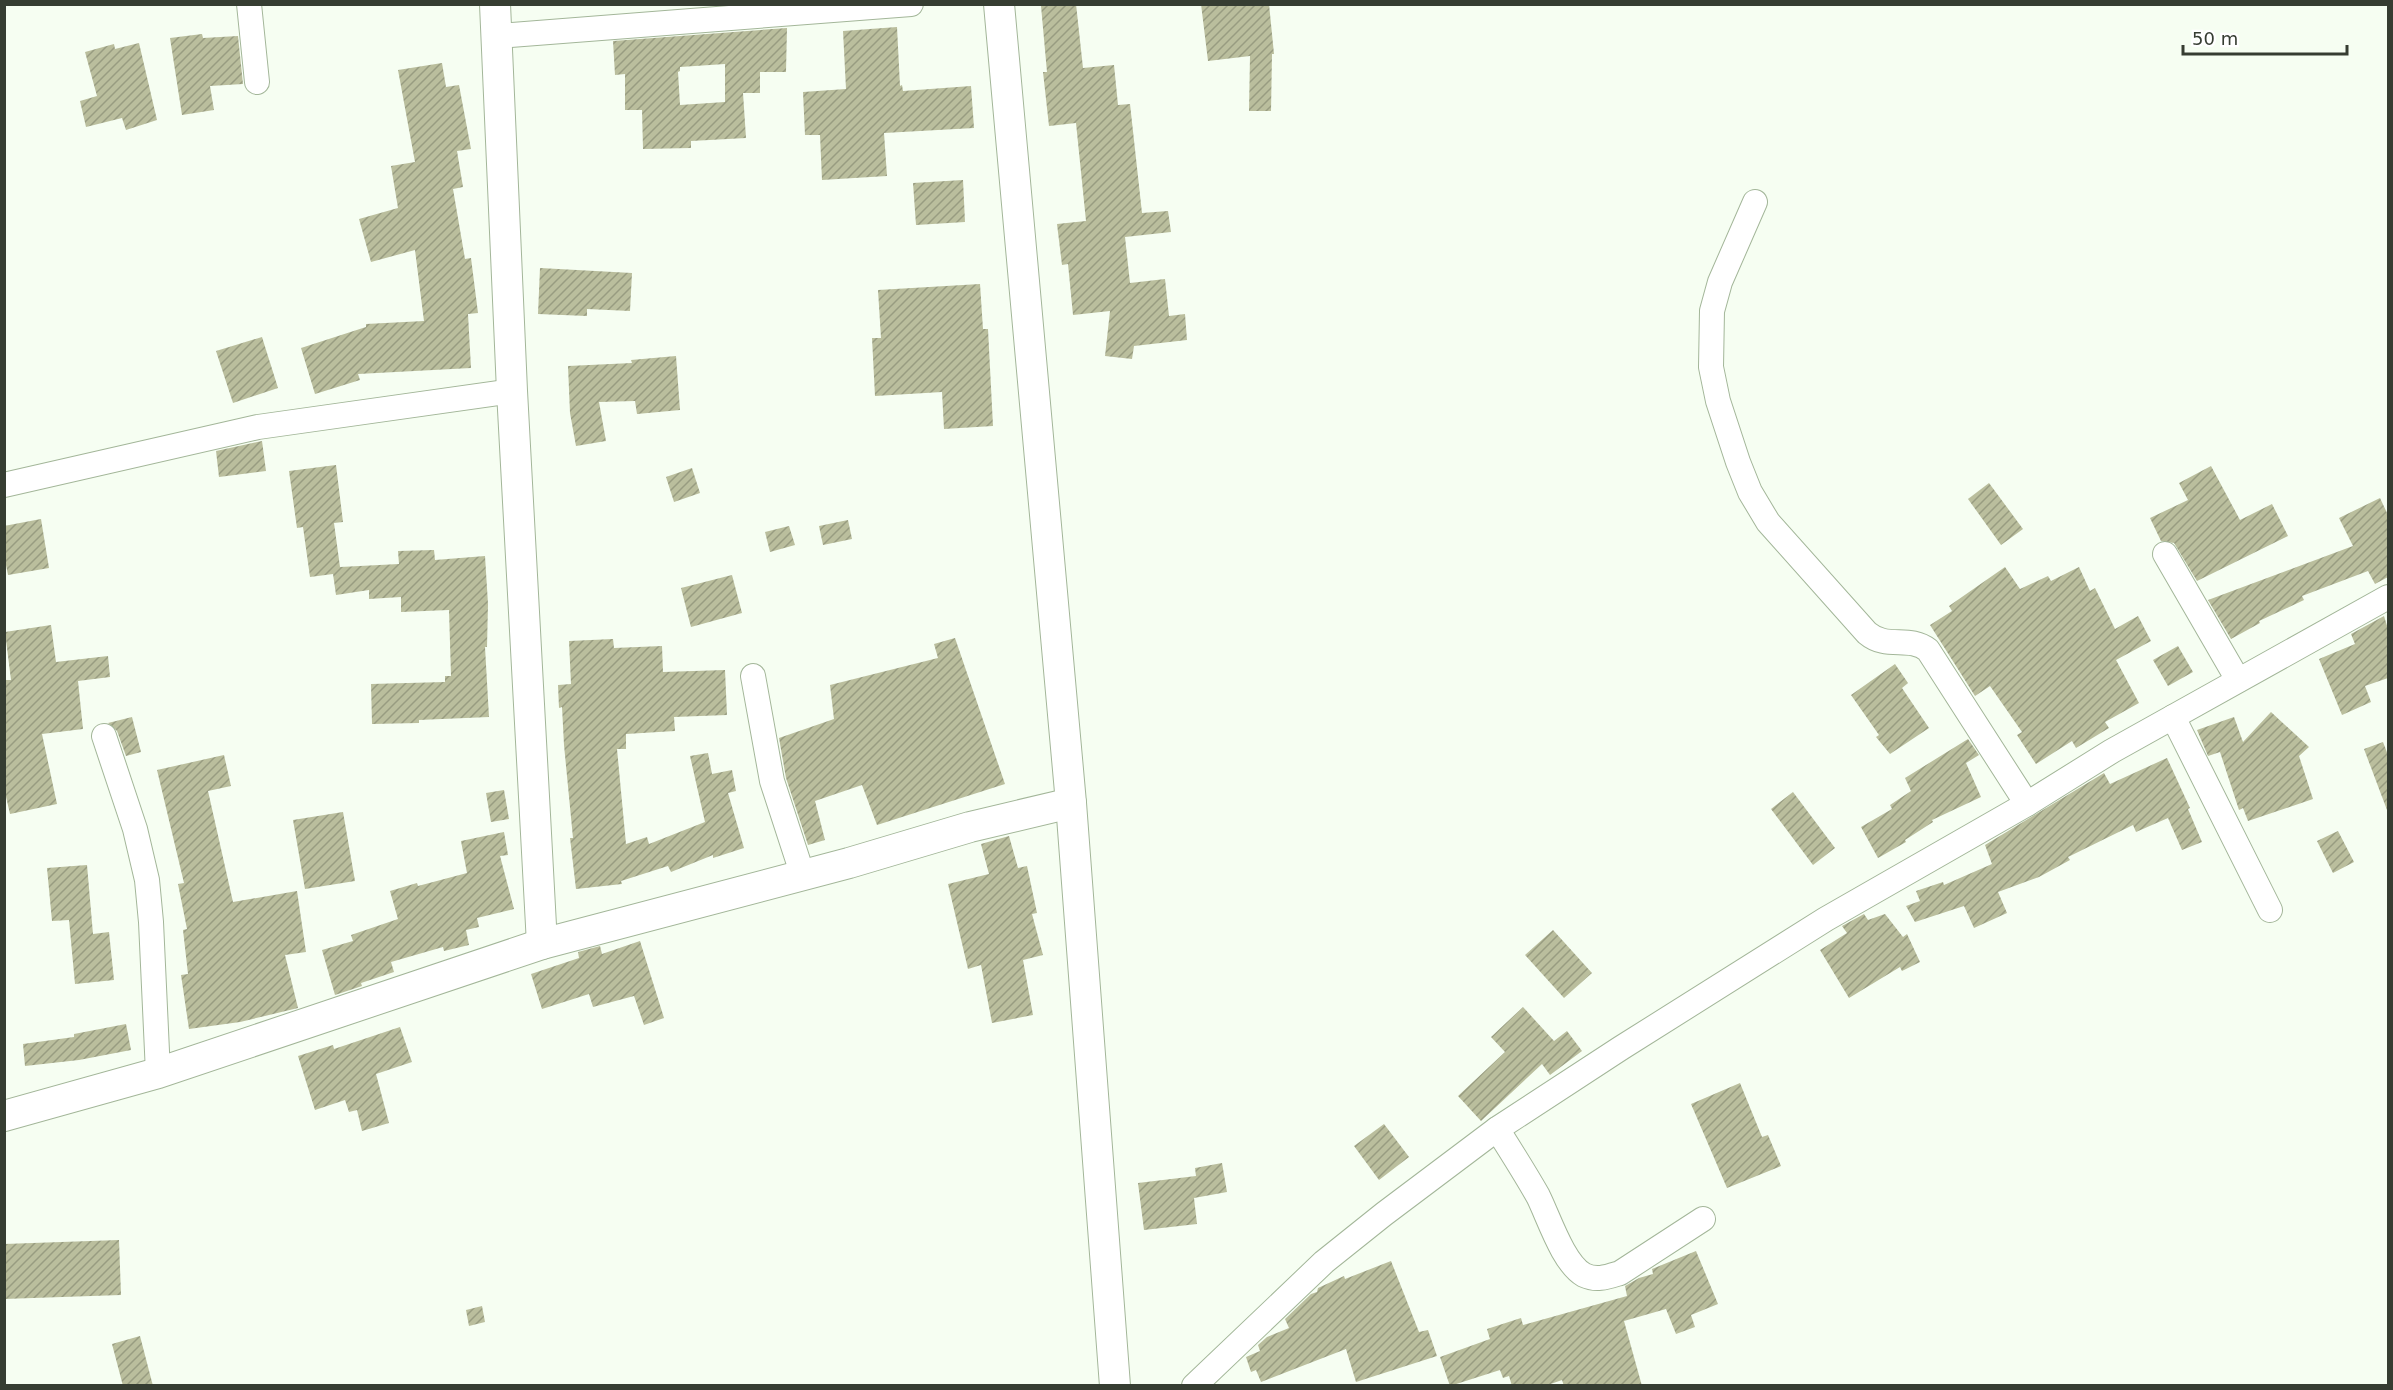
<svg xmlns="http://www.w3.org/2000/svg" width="2393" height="1390" viewBox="0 0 2393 1390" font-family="'DejaVu Sans',sans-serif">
<defs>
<pattern id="building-hatch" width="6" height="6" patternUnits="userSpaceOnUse" patternTransform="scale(1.5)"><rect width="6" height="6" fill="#babe9d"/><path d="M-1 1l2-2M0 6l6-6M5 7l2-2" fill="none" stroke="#989c81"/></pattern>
</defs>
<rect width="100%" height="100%" fill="#f6fef2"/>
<g fill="url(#building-hatch)" fill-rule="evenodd">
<path d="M1051,4h25l7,64 31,-3 4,40 12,-1 12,109 26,-2 3,21 -46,5 5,46 35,-4 4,37 16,-2 2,26 -53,6 -2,13 -27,-3 5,-45 -37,4 -5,-51 -6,1 -5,-41 29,-3 -10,-98 -27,3 -6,-54h4l-6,-66z"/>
<path d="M1201,4h68l5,50h-2l-1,57h-22l1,-55 -42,5z"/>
<path d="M897,27l3,59 2,-1 1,6 68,-5 3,42 -90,5 3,43 -65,4 -2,-45h-15l-2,-43 43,-3 -3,-58z"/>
<path d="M787,28l-1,44h-26v21h-17l3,45 -55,3v7l-48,1 -1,-39h-17v-36l-10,1 -2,-34zM725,64v38l-45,3 -2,-33 2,-1v-4z"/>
<path d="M202,34l1,4 35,-2 5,48 -33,2 4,24 -32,5 -12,-77z"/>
<path d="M139,43l18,77 -31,10 -4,-12 -36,9 -6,-26 17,-5 -12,-44 29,-8 1,5z"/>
<path d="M442,63l4,24 13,-2 12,64 -14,2 6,36 -10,2 12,70 6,-1 7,55 -10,1 3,54 -113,6 2,6 -45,14 -14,-46 65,-21v-3l58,-3 -9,-71 -44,12 -12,-43 39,-11 -7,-42 24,-4 -17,-92z"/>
<path d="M963,180l2,42 -49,3 -3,-42z"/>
<path d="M540,268l92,5 -2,38 -43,-2v7l-49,-2z"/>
<path d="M980,284l3,45h5l5,97 -49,3 -2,-37 -67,4 -3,-58h9l-3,-48z"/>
<path d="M262,337l16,51 -45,15 -17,-52z"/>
<path d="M676,356l4,54 -43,4 -2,-13 -36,1 7,39 -30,5 -6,-33 -2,-47 64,-3 -1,-3z"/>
<path d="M262,441l4,30 -47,6 -3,-26z"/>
<path d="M336,465l7,57 -9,1 6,44 59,-3 -1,-13 36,-1 1,10 50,-4 3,48 -1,43h-2l4,70 -70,3v3l-47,1 -1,-40 74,-2v-6h6l-2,-66 -48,2v-15l-32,2v-9l-33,5 -3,-21 -23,3 -7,-50 -6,1 -8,-57z"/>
<path d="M2211,466l29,54 32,-16 16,32 -91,45 -23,-38 -13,-2 -11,-23 38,-18 -9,-17z"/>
<path d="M692,468l8,25 -26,9 -8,-25z"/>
<path d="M1989,483l34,46 -22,16 -33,-46z"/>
<path d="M2380,498l8,17v62l-13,7 -7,-13 -66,25 2,4 -45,21 1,2 -29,16 -23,-39 145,-54 -14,-28z"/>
<path d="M41,519l8,49 -41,7 -4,-20v-29z"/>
<path d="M848,520l4,19 -29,6 -4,-19z"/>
<path d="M789,526l6,19 -25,7 -5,-20z"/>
<path d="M2005,567l15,22 28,-13 3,5 28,-14 11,24 5,-3 20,41 23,-13 13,25 -35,19 23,43 -34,19 4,6 -33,20 -4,-7 -36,23 -19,-29 5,-3 -32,-46 -15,10 -45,-71 22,-14 -3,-5z"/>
<path d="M732,575l10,38 -51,14 -10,-39z"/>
<path d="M2384,616l4,13v49l-23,8 6,16 -29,13 -23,-56 36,-15 -4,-10z"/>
<path d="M51,625l5,37 52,-6 2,21 -32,4 5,48 -41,5 15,70 -47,10 -6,-26v-108h7l-6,-48z"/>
<path d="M955,638l50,146 -128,41 -15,-40 -47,16 10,39 -17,5 -22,-67 -7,-40 55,-19 -4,-34 108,-27 -4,-14z"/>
<path d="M613,639l1,9 48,-2 1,26 62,-2 2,45 -53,2 1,14 -49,3v15h-9l9,95 21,-7 2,7 56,-22 -15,-66 18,-3 4,21 20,-4 4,21 -8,2 16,55 -31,10v-3l-42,17 -3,-6 -47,15 1,3 -46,5 -6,-51h3l-9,-93 -2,-38 -3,1 -1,-23 13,-1 -2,-43z"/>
<path d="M2178,646l15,26 -25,14 -15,-26z"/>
<path d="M1895,664l13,19 -6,5 27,40 -39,26 -14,-17 3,-2 -28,-40z"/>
<path d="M2271,712l38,35 -10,9 14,43 -65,22 -5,-13 -4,2 -19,-58 -12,4 -11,-26 37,-13 9,25z"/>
<path d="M132,717l9,35 -15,4 -9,-25 -9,-8z"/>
<path d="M1968,739l11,16 -13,8 15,34 -49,23 1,2 -28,18 1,2 -28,16 -17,-31 31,-18 -2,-4 21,-14 -6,-13z"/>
<path d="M2383,742l5,13 -1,55 -23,-61z"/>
<path d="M224,755l7,31 -23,5 25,111 64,-11 9,61 -21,3 13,53 -58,14 -51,7 -8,-54 7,-1 -5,-44 4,-1 -9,-45 6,-1 -27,-113z"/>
<path d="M2167,758l23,50 -2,1 14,33 -20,8 -14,-32 -32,14 -3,-7 -65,32 2,3 -31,17 -41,15 9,21 -33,15 -10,-22 -49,16 -9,-16 14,-5 -4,-10 27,-9 1,3 48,-21 -7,-19 119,-72 6,11z"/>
<path d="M504,790l5,29 -18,3 -5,-29z"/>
<path d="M1793,792l42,56 -22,17 -42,-56z"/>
<path d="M343,812l12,69 -50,8 -12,-69z"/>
<path d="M2338,831l16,31 -21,11 -16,-32z"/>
<path d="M504,832l4,23 -8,1 14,53 -37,9 2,9 -13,3 3,15 -25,6 -1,-4 -52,15 3,10 -33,11 1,3 -27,9 -13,-45 31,-9 -2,-6 47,-16 -8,-28 27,-8 1,3 49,-13 -6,-32z"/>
<path d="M1009,836l9,32 9,-2 10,47 -5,1 11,41 -20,5 10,55 -41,8 -11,-58 -13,4 -20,-85 41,-10 -8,-30z"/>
<path d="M87,865l6,69 16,-2 5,48 -39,4 -6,-64 -17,1 -5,-53z"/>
<path d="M1864,914l4,6 17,-6 18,23 4,-3 13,28 -18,9 -2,-4 -51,31 -29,-48 27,-17 -5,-7z"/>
<path d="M1553,930l39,43 -28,25 -39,-43z"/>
<path d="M640,941l24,77 -20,7 -10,-29 -41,11 -4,-13 -47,15 -11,-35 48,-16 -1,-6 22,-6 2,8z"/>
<path d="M1523,1007l31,34 13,-10 15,20 -32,24 -8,-11 -61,57 -23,-25 47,-44 -14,-15z"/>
<path d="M126,1024l5,26 -52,10 -54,6 -2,-22 51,-7v-3z"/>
<path d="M400,1027l12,35 -36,12 13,49 -27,8 -5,-21 -8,2 -4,-12 -30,10 -17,-54 35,-11 1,4z"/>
<path d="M1740,1083l22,54 6,-2 13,31 -54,22 -36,-84z"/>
<path d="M1384,1124l25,33 -30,23 -25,-34z"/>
<path d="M1222,1163l5,29 -33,6 3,26 -53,6 -6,-47 58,-7 -1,-8z"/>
<path d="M119,1240l2,55 -117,4v-55z"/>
<path d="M1696,1251l22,53 -27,11 4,12 -19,7 -10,-25 -42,12 18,65h-78l-2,-6 -17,6h-33l-3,-10 -6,2 -3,-8 -50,16 -10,-29 50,-18 -3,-10 34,-11 2,7 104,-29 -2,-10 14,-8 14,-4 -1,-5z"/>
<path d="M1391,1261l28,71 9,-2 9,26 -81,26 -10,-33 -85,33 -5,-12 -5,2 -5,-15 14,-6 -2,-6 9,-8 22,-9 -4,-9 26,-25 6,-2 1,-4 26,-12 1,3z"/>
<path d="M482,1306l3,16 -16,4 -3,-16z"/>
<path d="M140,1336l13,50h-30l-11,-42z"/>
</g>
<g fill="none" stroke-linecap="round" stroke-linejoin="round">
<defs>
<g id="minor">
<path d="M249,4l8,78"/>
<path d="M498,36l413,-32"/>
<path d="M1755,202l-35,80 -8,29 -1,56 7,34 20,61 12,30 18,30 99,111c20,17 42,2 61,17l99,154"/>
<path d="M4,485l254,-58 254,-36"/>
<path d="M2165,554l73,126"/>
<path d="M753,676l19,105 31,95"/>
<path d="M2173,717l97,193"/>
<path d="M104,736l31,93 12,51 4,42 7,151"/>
<path d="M1497,1129c14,22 28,44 41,67 11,22 25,67 46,79 13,6 23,2 36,-2l83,-54"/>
<path d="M1194,1386l130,-124 60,-48 113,-85 124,-81 205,-129 201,-115 85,-53 276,-154"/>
</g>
<g id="tertiary">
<path d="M495,4l17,387 30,553"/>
<path d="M999,4l72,799 44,583"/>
<path d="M4,1116l154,-43 384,-129 307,-81 121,-36 101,-24"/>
</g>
</defs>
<use href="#minor" stroke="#a3b699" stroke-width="26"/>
<use href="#tertiary" stroke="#a3b699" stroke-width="32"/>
<use href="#minor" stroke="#fff" stroke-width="24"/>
<use href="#tertiary" stroke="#fff" stroke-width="30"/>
</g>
<rect width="2393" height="1390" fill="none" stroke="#363d32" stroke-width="12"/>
<path d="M2183 45v9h164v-9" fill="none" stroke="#363d32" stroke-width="3"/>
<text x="2192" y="45" font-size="18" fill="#363d32" stroke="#ffffff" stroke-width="4.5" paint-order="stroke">50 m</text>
</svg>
